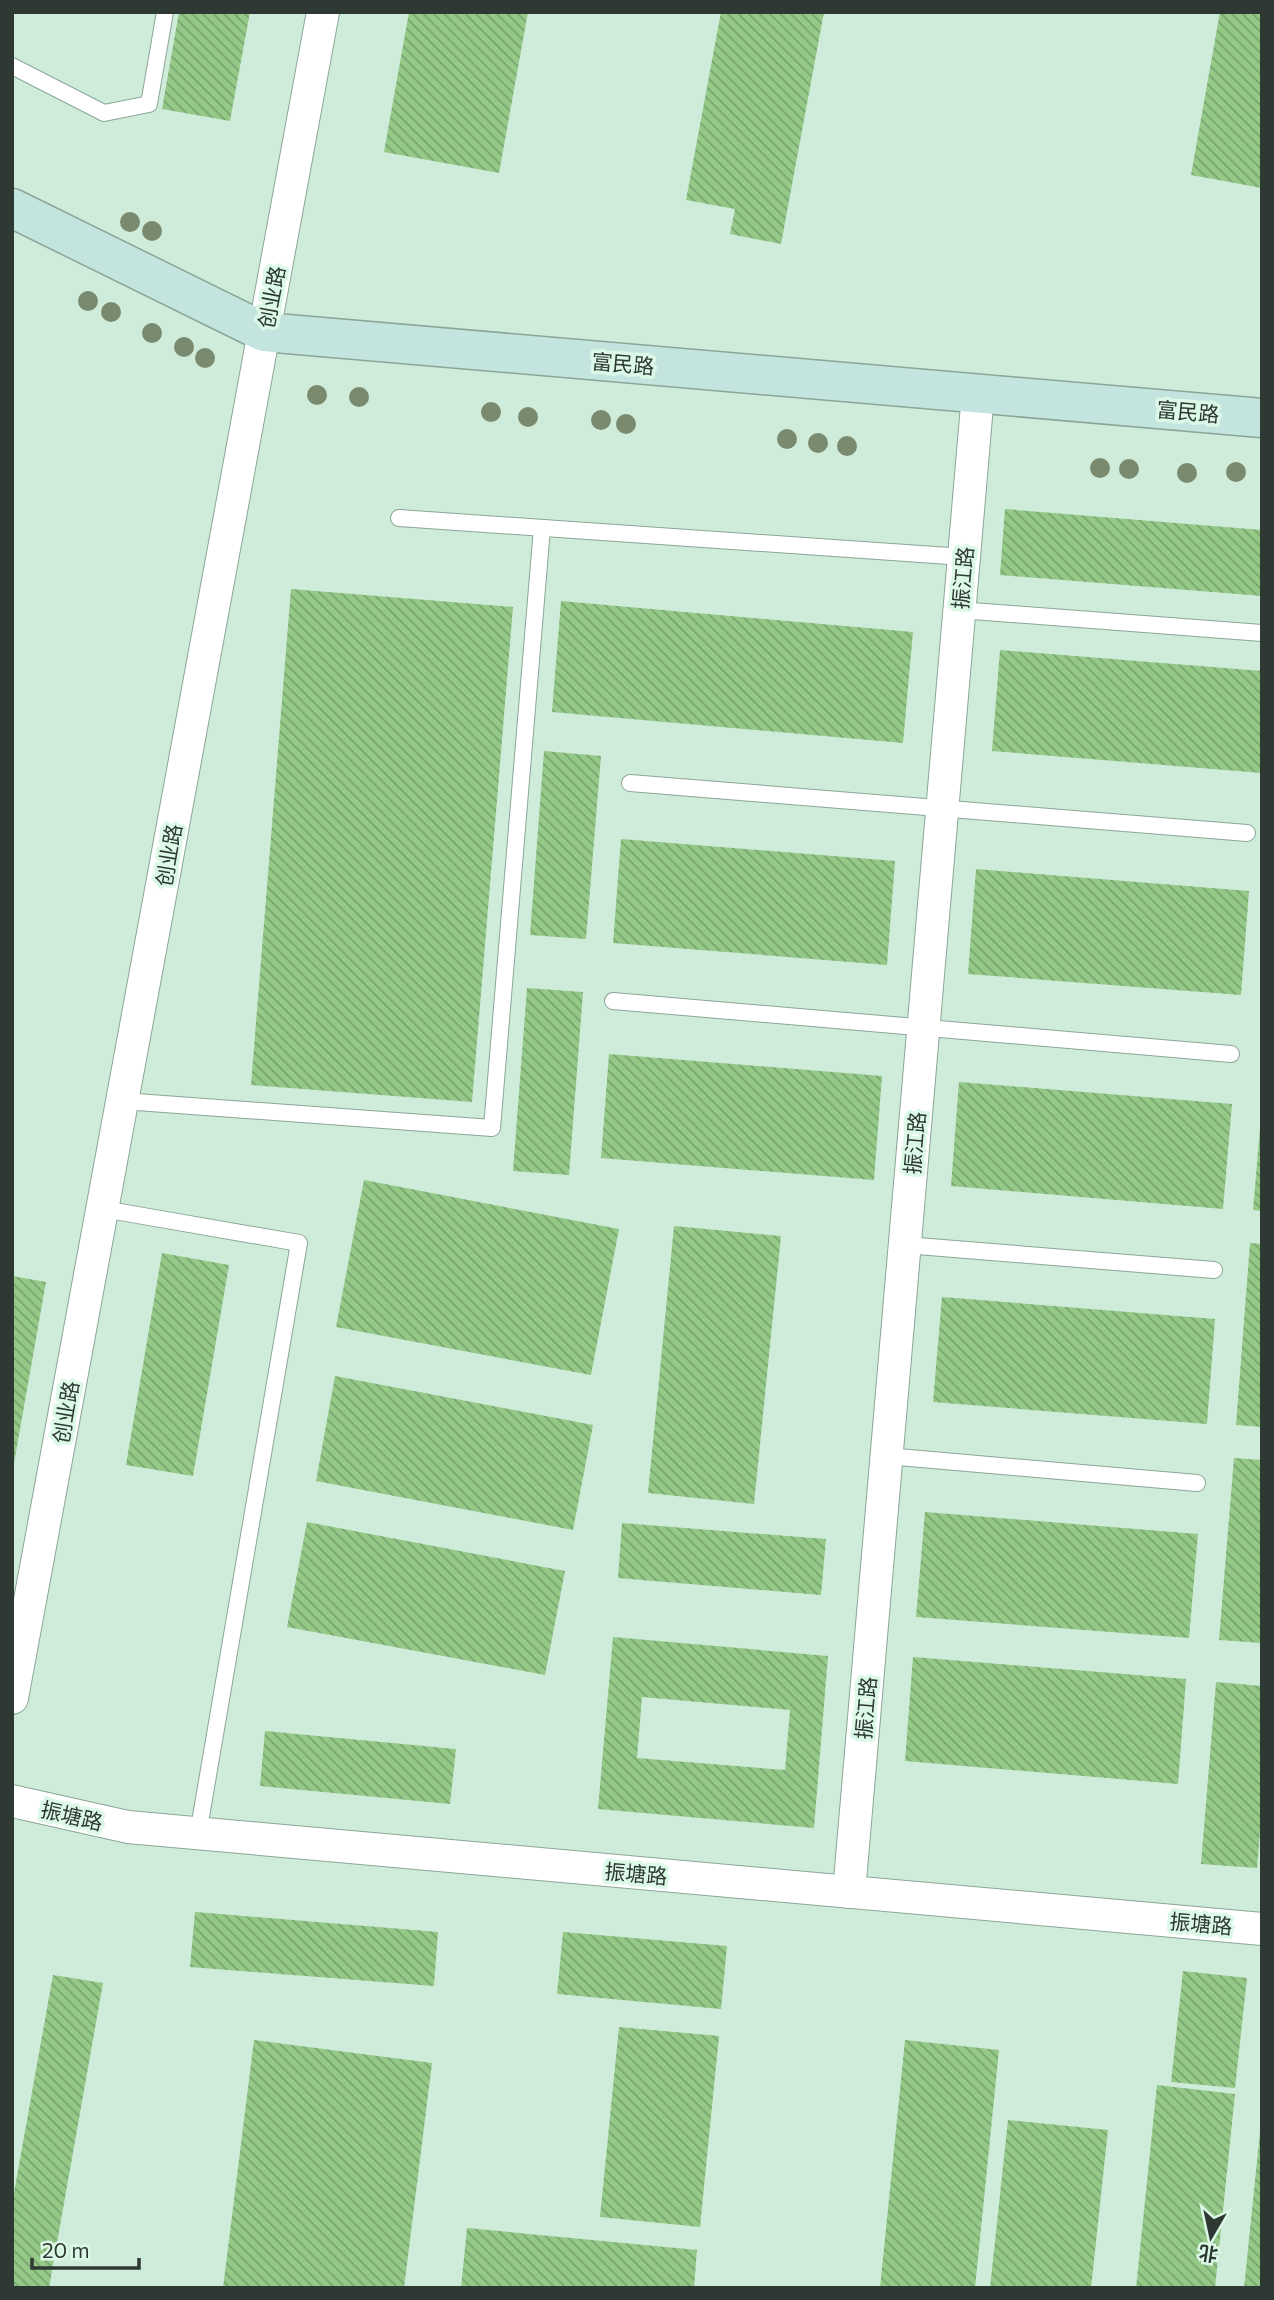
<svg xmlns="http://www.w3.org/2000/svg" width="1274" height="2300" viewBox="0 0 1274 2300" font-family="Commissioner,'Noto Sans SC',sans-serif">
<defs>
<pattern id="building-back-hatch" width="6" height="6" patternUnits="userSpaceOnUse" patternTransform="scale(1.75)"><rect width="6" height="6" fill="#94c987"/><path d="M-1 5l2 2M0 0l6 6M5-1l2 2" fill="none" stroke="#79a46f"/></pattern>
</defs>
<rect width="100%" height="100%" fill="#cfecdb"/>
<g fill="url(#building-back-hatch)" fill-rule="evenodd">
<path d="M179,12h71l-20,109 -68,-12z"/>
<path d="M409,12h119l-29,161 -115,-21z"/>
<path d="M721,12h103l-43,232 -51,-10 5,-25 -49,-9z"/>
<path d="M1220,12h42v176l-71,-13z"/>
<path d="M1005,509l257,21v66l-262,-21z"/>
<path d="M291,589l222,18 -41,495 -221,-17z"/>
<path d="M561,601l352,31 -10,111 -351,-31z"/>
<path d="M1000,650l262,21v102l-270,-22z"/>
<path d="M544,751l57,5 -15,183 -56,-4z"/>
<path d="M621,839l274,22 -8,104 -274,-22z"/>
<path d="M976,869l273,22 -8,104 -273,-21z"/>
<path d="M527,988l56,4 -14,183 -56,-4z"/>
<path d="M609,1054l273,22 -8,104 -273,-22z"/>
<path d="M959,1082l273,22 -9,105 -272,-23z"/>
<path d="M1260,1128l2,1v82l-9,-1z"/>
<path d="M364,1180l255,49 -28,146 -255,-48z"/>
<path d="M674,1226l107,10 -27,268 -106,-11z"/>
<path d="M1250,1243l12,1v183l-26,-2z"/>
<path d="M162,1253l67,12 -36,211 -67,-11z"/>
<path d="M12,1276l34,6 -32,181h-2z"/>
<path d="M942,1297l273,22 -8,105 -274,-22z"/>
<path d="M335,1376l258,49 -20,105 -257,-49z"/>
<path d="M1234,1458l28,2v183l-43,-3z"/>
<path d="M925,1512l273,22 -9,104 -273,-21z"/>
<path d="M307,1522l258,49 -20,104 -258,-48z"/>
<path d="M622,1523l204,16 -5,56 -203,-17z"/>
<path d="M613,1637l215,19 -14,172 -216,-19zM642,1697l148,13 -5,60 -148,-12z"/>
<path d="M913,1657l273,22 -8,105 -273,-23z"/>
<path d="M1216,1682l46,4v122l-5,60 -56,-4z"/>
<path d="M265,1731l191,18 -6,55 -190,-18z"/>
<path d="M195,1912l243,20 -4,54 -244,-19z"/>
<path d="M563,1932l164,14 -6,63 -164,-15z"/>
<path d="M1183,1971l64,7 -12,110 -64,-6z"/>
<path d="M53,1975l50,8 -54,305h-37v-84z"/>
<path d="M619,2027l100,9 -19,191 -100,-10z"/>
<path d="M254,2040l178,23 -28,225h-181z"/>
<path d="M905,2040l94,10 -24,238h-95z"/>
<path d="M1157,2085l78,9 -20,194h-79z"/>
<path d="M1008,2120l100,10 -17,158h-101z"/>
<path d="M1260,2132h2v156h-18z"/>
<path d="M467,2228l230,22 -3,38h-233z"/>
</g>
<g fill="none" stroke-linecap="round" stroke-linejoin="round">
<defs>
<g id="lane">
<path d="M12,66l92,47 45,-9 16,-92"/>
<path d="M399,518l565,39"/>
<path d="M959,610l303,23"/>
<path d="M630,783l617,50"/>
<path d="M613,1001l618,53"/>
<path d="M123,1101l369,27 50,-600"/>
<path d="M103,1209l196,34 -101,591"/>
<path d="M905,1245l309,25"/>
<path d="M887,1456l310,27"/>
</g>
<g id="street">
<path d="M12,1698l311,-1686"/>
<path d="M12,1801l116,26 1134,102"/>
<path d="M849,1892l129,-1498"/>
</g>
<path id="secondary" d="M12,208l252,124 998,86"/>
</defs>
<use href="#lane" stroke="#8ba696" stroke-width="18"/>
<use href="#street" stroke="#8ba696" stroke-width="34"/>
<use href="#secondary" stroke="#8ba696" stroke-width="41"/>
<use href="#lane" stroke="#fff" stroke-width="16"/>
<use href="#street" stroke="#fff" stroke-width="32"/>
<use href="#secondary" stroke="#c3e4df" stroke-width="38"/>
</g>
<g fill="#798a6f">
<circle cx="130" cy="222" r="10"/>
<circle cx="152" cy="231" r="10"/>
<circle cx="88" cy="301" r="10"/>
<circle cx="111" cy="312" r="10"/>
<circle cx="152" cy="333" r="10"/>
<circle cx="184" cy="347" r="10"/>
<circle cx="205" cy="358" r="10"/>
<circle cx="317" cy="395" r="10"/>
<circle cx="359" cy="397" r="10"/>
<circle cx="491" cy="412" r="10"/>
<circle cx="528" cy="417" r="10"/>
<circle cx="601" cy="420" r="10"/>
<circle cx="626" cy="424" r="10"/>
<circle cx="787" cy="439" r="10"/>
<circle cx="818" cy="443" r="10"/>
<circle cx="847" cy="446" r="10"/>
<circle cx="1100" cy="468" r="10"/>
<circle cx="1129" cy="469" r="10"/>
<circle cx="1236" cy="472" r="10"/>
<circle cx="1187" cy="473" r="10"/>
</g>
<g text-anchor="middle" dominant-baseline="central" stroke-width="7" stroke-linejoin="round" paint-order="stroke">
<g font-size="21" fill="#2e3933" stroke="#dcf9e8">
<text transform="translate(271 297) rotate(-79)">创业路</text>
<text transform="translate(623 363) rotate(5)">富民路</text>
<text transform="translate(1188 411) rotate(5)">富民路</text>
<text transform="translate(962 578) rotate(-85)">振江路</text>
<text transform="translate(168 855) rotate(-80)">创业路</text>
<text transform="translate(914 1143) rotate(-85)">振江路</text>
<text transform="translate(65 1412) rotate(-80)">创业路</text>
<text transform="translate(865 1708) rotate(-85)">振江路</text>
<text transform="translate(72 1815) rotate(13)">振塘路</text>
<text transform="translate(636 1873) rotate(5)">振塘路</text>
<text transform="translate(1201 1923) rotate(5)">振塘路</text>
</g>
</g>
<rect width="1274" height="2300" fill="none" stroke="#2e3933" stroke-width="28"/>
<g transform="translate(1211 2237) rotate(189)" stroke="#dcf9e8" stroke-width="5" paint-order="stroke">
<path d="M0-5L12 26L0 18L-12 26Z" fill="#2e3933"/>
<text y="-10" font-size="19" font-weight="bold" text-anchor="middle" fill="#2e3933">北</text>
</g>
<path d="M32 2258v10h107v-10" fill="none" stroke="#2e3933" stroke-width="3.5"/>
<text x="42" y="2258" font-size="21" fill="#2e3933" stroke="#dcf9e8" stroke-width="5" paint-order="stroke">20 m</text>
</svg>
